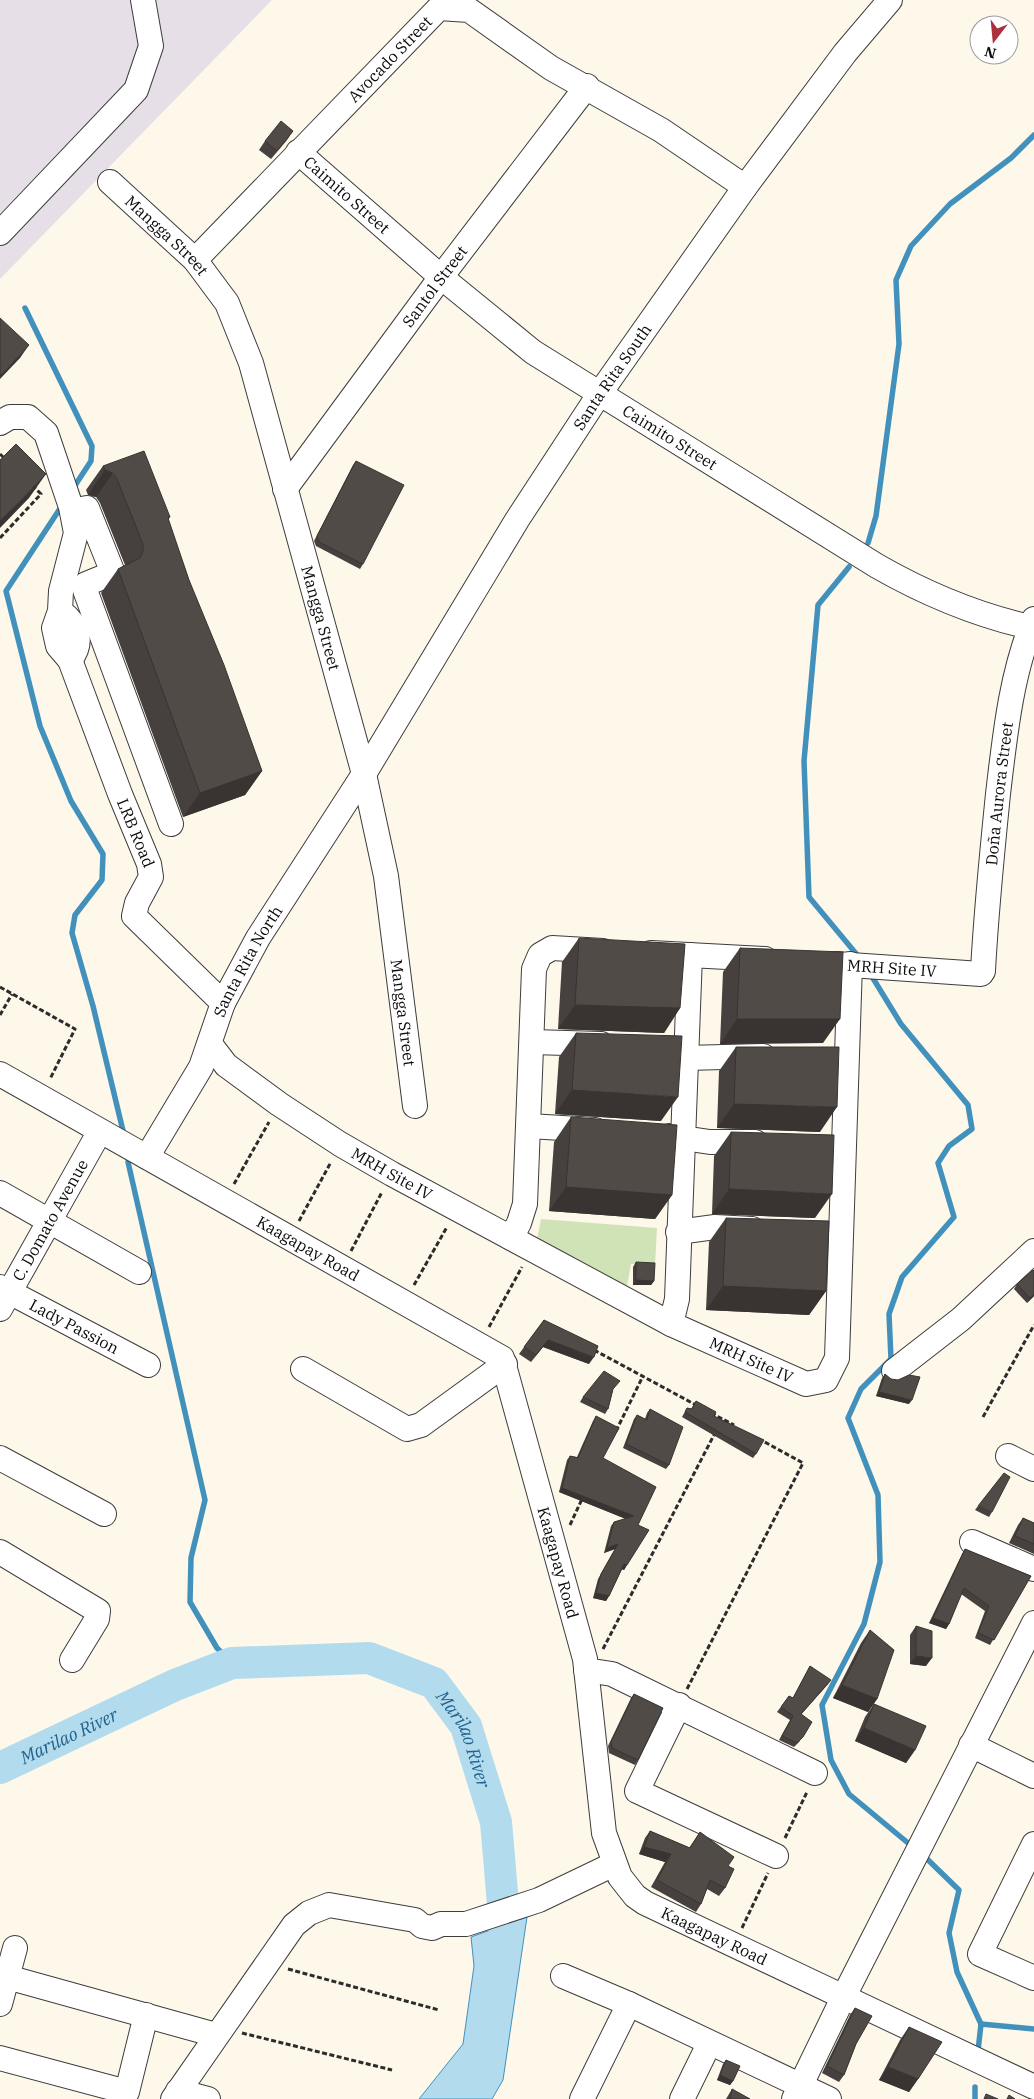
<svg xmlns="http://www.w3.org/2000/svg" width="1034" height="2099" viewBox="0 0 1034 2099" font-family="'IBM Plex Serif',serif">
<rect width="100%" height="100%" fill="#fdf8e9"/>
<path fill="#e7dfe8" d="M0,0h272l-272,279z"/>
<path fill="#cfe3b7" d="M541,1219l116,9 -2,37 -24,-1 -5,28 -90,-47z"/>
<path fill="#b3dbee" stroke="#4291bd" d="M527,1917l-24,163 -11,19h-73l44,-55 11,-78 -3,-29z"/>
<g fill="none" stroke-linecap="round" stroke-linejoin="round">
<g stroke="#4291bd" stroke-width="5.5">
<path d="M25,308l67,138 -1,15 -19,29"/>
<path d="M63,504l-57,87 34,135 31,75 32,53 -1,26 -27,35 -3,18 21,73 31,129"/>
<path d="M868,543l8,-27 23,-172 -3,-64 15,-34 39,-42 61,-46 23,-23"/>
<path d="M849,567l-31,38 -14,156 5,136 49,59"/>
<path d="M871,975l30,49 67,81 4,24 -23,17 -11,17 16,54 -52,60 -13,37 2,45 -30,30 -13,29 30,77 2,67 -16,62 -42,81 9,55 18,34 59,49"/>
<path d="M128,1162l77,338 -14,58 -1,44 27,46 15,15"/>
<path d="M924,1856l35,34 -10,43 8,39 24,52 -3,27"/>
<path d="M981,2024l53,5"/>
<path d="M975,2099v-12"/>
</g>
<path stroke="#b3dbee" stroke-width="32" id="s1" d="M0,1768l175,-83 57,-22 137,-5 65,25 32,43 30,96 9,106 -5,42"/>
<defs>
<g id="minor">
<path id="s2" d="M298,152l143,125 92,75 344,214c49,28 102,50 157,62"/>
<path id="s3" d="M110,182l85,78 32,43 24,60 113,411 22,102 29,230"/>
<path d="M0,233l136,-143 15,-44 -8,-46"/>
<path id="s4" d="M195,260l244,-252 30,2 82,58 110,62 84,57"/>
<path d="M0,423l10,-6h18l18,16 25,74 5,26 -15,58 -1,20 -6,17 4,18 12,14c14,-18 8,-36 -10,-49"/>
<path id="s5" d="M285,489l156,-212 146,-191"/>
<path d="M72,511l15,-3 26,65 -27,11 -1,6 86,234"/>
<path id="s6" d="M70,660l50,134 29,70 2,13 -14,26 -3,13 89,87"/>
<path d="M651,953l114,6"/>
<path id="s7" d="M836,964l145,10"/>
<path id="s8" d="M983,971c3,-59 9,-118 15,-177 7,-59 13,-120 36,-175"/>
<path d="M532,1042l69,2"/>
<path id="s9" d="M210,1044l16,21 53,39 61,40 52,30 279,150 135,60 20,-4 11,-22 13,-394"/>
<path d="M685,1058l78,-2"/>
<path id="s10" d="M0,1074l502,284 83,301 19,174 16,44 15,19 10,7 389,184"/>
<path d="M529,1126l66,4"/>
<path d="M669,1136l41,6h45"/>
<path id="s11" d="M147,1157l54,-90 22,-64 35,-65 106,-164 153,-254 83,-127 145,-206 100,-134 45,-53"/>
<path d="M0,1193l139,79"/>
<path d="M678,1232l37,-5 37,2"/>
<path d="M511,1238l8,-15 6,-19 9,-235 6,-14 12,-7 51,3"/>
<path id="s12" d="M0,1287l148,78"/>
<path id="s13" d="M0,1309l100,-178"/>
<path d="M671,1324l6,-25 13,-344"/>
<path d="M303,1369l104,60 14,-4 84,-61"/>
<path d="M894,1371l67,-52 73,-68"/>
<path d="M1008,1456l26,13"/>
<path d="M0,1458l104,56"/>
<path d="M972,1542l62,27"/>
<path d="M0,1552l98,59 -1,8 -25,41"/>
<path d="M586,1670l26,4 203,99"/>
<path d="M679,1705l-42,86 139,65"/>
<path d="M971,1745l63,31"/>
<path d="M1034,1844l-54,110 54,24"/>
<path d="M563,1976l66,28 200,95"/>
<path d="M7,1977l209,58"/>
<path d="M0,2004l15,-56"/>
<path d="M0,2058l127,34 19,-77"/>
<path d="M178,2091l30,8"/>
<path d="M173,2099l121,-174 15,-12 20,-8 86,15 7,6 10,2 9,-4h25l73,-24 75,-36"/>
<path d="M582,2099l47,-95"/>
<path d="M682,2099l27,-55"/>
<path d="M794,2099l50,-103 190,-373"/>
</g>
</defs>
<use href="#minor" stroke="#3d3d3d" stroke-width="26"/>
<g stroke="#2c2c2c" stroke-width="3" stroke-dasharray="5 2.5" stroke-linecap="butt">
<path d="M0,454l5,5"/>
<path d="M0,538l41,-44 -8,-8"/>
<path d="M0,987l75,42 -25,50"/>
<path d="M0,1015l12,-21"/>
<path d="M234,1184l35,-62"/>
<path d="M299,1221l32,-59"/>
<path d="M351,1251l31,-59"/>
<path d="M414,1285l33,-58"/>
<path d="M489,1327l33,-60"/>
<path d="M594,1350l102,55"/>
<path d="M711,1413l23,12"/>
<path d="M983,1417l51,-92"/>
<path d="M616,1431l27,-55"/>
<path d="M570,1525l12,-26"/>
<path d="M603,1649l112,-216"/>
<path d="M687,1689l116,-226 -42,-23"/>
<path d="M785,1838l22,-46"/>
<path d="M742,1928l26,-55"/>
<path d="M288,1969l151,41"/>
<path d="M242,2033l150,37"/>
</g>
<use href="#minor" stroke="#fff" stroke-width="24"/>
</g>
<g fill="#46403e">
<path d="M293,131l-22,28 -12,-9 6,-9z"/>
<path d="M356,461l7,103 -3,5 -44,-23 -2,-5 39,-76z"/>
<path d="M103,466l67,51 -2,3 21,60 73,191 -17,24 -62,22 -82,-224 17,-24 7,-4 -25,-62 -4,-6 -8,-2 -2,-5z"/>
<path d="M579,938l101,70 -16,25 -106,-4 4,-67z"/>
<path d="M740,948l83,95 -103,1 3,-72z"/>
<path d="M576,1033l85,88 -106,-7 4,-57z"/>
<path d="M736,1047l84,85 -103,-4 2,-57z"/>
<path d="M571,1117l101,78 -17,24 -106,-8 5,-69z"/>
<path d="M731,1132l84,86 -103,-4 2,-58z"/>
<path d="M726,1218l100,73 -17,24 -103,-5 3,-68z"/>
<path d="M636,1262l18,19 -3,4h-18v-18z"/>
<path d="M1034,1271v25l-7,7 -13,-14 3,-5z"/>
<path d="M544,1320l45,44 -46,-17 -12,15 -12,-8z"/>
<path d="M885,1374l24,30 -33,-8 6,-18z"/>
<path d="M613,1390l-5,19 -3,5 -25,-12 3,-5z"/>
<path d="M696,1401l18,15 42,38 -3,4 -71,-41 5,-9 4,1z"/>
<path d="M650,1409l19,56 -3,4 -43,-21 11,-29 3,-4 8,4 2,-6z"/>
<path d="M596,1416l7,42 35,67 -11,40 -3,5 -2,-1 -13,27 -3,5 -13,-3 5,-19 17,-30 -11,4 7,-27 3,-4 12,-3 -67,-27 8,-32 3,-4 7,1 16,-36z"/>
<path d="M978,1506l14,6 -3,5 -14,-7z"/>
<path d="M1023,1518l11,5v31l-25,-11 9,-18z"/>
<path d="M965,1549l66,27 -41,69 -15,-7 10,-27 -24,-17 -12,30 -3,5 -17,-6 33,-69z"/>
<path d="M916,1626l10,40 -16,-2v-29z"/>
<path d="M870,1630l7,69 -9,13 -35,-14 28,-55z"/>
<path d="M810,1666l18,18 -27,30 -1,27 -6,6 -15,-7 11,-20 -13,-8 12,-16 4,2z"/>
<path d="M634,1694l4,66 -3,5 -26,-12 -1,-7 23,-48z"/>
<path d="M874,1704l41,46 -9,13 -51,-22 10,-24z"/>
<path d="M650,1831l39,17 11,-16 28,34 -3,22 -6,8 -12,-7 -6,15 -5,8 -45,-25 14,-25 -26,-8 6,-16z"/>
<path d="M855,2008l1,36 -12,31 -5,7 -17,-9 28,-58z"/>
<path d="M909,2027l9,52 -9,13 -30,-12 21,-40z"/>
<path d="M726,2060l7,21 -3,4 -13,-5 6,-16z"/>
<path d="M732,2089l18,10h-24z"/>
</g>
<g fill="#393432">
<path d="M293,131l-6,9 -16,19 6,-8z"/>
<path d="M29,345l-9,13 -20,21v-3z"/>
<path d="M105,470l8,3 -17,24 -8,-2z"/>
<path d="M46,474l-17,24 -29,30v-7z"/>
<path d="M262,771l-17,24 -62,22 17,-24z"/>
<path d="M575,1005l105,3 -16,25 -106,-4z"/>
<path d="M737,1019h103l-17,24 -103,1z"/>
<path d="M572,1090l106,7 -17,24 -106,-7z"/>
<path d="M734,1104l103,3 -17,25 -103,-4z"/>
<path d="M566,1187l106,8 -17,24 -106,-8z"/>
<path d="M729,1189l103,5 -17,24 -103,-4z"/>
<path d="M636,1280l18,1 -3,4h-18z"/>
<path d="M723,1286l103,5 -17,24 -103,-5z"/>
<path d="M1034,1295v1l-7,7 3,-5z"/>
<path d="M548,1340l46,17 -5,7 -46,-17 -12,15z"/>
<path d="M879,1392l33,8 -3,4 -33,-8z"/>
<path d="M562,1488l72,28 -3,5 -72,-29z"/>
<path d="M618,1544l-3,5 -11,4 3,-5z"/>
<path d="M624,1564l3,1 -3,5 -3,-1z"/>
<path d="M596,1593l13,3 -3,5 -13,-3z"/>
<path d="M933,1618l16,6 -3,5 -17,-6z"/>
<path d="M916,1656l16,2 -6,8 -16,-2z"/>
<path d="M831,1680l-3,4 -30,34 3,-4z"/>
<path d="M842,1685l35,14 -9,13 -35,-14z"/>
<path d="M864,1728l51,22 -9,13 -51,-22z"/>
<path d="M644,1847l27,7 -6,8 -26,-8z"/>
<path d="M888,2067l30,12 -9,13 -30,-12z"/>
<path d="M720,2075l13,6 -3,4 -13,-5z"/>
</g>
<g fill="#514b48" stroke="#393432">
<path d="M281,121l12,10 -16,20 -12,-10z"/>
<path d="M0,318l29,27 -29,31z"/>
<path d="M16,444l30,30 -46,47v-61z"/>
<path d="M144,451l26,66 -2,1 21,62 35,85 38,106 -62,22 -82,-224 22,-11 3,-7v-7l-26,-65 -4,-6 -8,-3 -2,-4z"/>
<path d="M356,461l48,24 -41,79 -44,-22 -2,-6z"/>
<path d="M579,938l106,6 -5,64 -105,-3z"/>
<path d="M740,948l103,4 -3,67h-103z"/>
<path d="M576,1033l106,3 -4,61 -106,-7z"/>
<path d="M736,1047h103l-2,60 -103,-3z"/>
<path d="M571,1117l106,8 -5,70 -106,-8z"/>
<path d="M731,1132l103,3 -2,59 -103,-5z"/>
<path d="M726,1218l103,3 -3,70 -103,-5z"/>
<path d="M636,1262l19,1 -1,18 -18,-1z"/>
<path d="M1033,1270l1,1v24l-4,3 -13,-14z"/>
<path d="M544,1320l54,26 -4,11 -46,-17 -12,15 -12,-8z"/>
<path d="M604,1371l16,10 -7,8 -5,20 -25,-12z"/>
<path d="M885,1374l6,5 7,1 11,-5 11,2 -8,23 -33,-8z"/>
<path d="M696,1401l20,11 -2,4 50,24 -8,14 -71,-42 2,-4 5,1z"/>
<path d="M650,1409l33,18 -14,38 -43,-21 11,-29 10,5z"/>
<path d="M596,1416l23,12 -16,30 53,29 -18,38 11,5 -22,35 -3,-1 -15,32 -13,-3 5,-19 17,-30 -11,4 7,-26 20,-6 -72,-28 8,-32 8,2z"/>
<path d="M1004,1473l6,4 -18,35 -14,-6z"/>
<path d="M1023,1518l11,5v21l-19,-8z"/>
<path d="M965,1549l66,27 -37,64 -16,-7 11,-27 -25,-18 -15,36 -16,-6z"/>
<path d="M916,1626l16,5v27l-16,-2z"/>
<path d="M870,1630l24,20 -17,49 -35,-14z"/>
<path d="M810,1666l21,14 -30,34 11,8 -9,15 -6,6 -15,-7 11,-20 -12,-9 8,-11 4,2z"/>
<path d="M634,1694l29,14 -25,52 -26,-12 -1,-6z"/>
<path d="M874,1704l52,22 -11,24 -51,-22z"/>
<path d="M650,1831l40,17 10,-16 34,25 -6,9 6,3 -9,19 -15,-8 -9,24 -44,-24 14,-26 -27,-7z"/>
<path d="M855,2008l17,8 -16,28 -12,31 -17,-9z"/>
<path d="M909,2027l33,15 -24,37 -30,-12z"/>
<path d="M726,2060l14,6 -7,15 -13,-6z"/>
<path d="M732,2089l18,10h-20z"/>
<path d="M986,2094l12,5h-14z"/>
<path d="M1009,2095l6,4h-8z"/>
</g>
<g text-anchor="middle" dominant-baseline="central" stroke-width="5" stroke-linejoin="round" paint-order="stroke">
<g font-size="16" fill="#0a0a0a" stroke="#fff">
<text stroke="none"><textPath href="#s4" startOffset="280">Avocado Street</textPath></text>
<text stroke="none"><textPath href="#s2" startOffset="65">Caimito Street</textPath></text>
<text stroke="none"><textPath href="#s3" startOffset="78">Mangga Street</textPath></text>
<text stroke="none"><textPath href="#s5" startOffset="252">Santol Street</textPath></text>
<text stroke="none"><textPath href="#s11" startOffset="910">Santa Rita South</textPath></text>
<text stroke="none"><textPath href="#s2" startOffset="470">Caimito Street</textPath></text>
<text stroke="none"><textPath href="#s3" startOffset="498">Mangga Street</textPath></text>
<text stroke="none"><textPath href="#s8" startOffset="178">Doña Aurora Street</textPath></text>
<text stroke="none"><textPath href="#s6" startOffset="185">LRB Road</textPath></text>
<text stroke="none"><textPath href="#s11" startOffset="221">Santa Rita North</textPath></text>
<text stroke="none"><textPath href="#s7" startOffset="56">MRH Site IV</textPath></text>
<text stroke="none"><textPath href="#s3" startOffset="902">Mangga Street</textPath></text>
<text stroke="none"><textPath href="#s9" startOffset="225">MRH Site IV</textPath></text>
<text stroke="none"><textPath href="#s13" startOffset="102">C. Domato Avenue</textPath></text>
<text stroke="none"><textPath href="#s10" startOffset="354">Kaagapay Road</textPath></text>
<text stroke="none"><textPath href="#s12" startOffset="84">Lady Passion</textPath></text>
<text stroke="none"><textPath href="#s9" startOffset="630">MRH Site IV</textPath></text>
<text stroke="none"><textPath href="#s10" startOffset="789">Kaagapay Road</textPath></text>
<text stroke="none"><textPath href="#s10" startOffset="1224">Kaagapay Road</textPath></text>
</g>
<g font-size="18" font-style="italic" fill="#22638d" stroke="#fff">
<text stroke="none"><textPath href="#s1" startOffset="76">Marilao River</textPath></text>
<text stroke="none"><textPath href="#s1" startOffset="526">Marilao River</textPath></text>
</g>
</g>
<g transform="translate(994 40) rotate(196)"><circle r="24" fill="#ffffff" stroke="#9d9d9d"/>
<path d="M0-4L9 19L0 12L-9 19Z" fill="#aa323d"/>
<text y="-8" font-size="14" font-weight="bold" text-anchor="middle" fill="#0a0a0a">N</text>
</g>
</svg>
